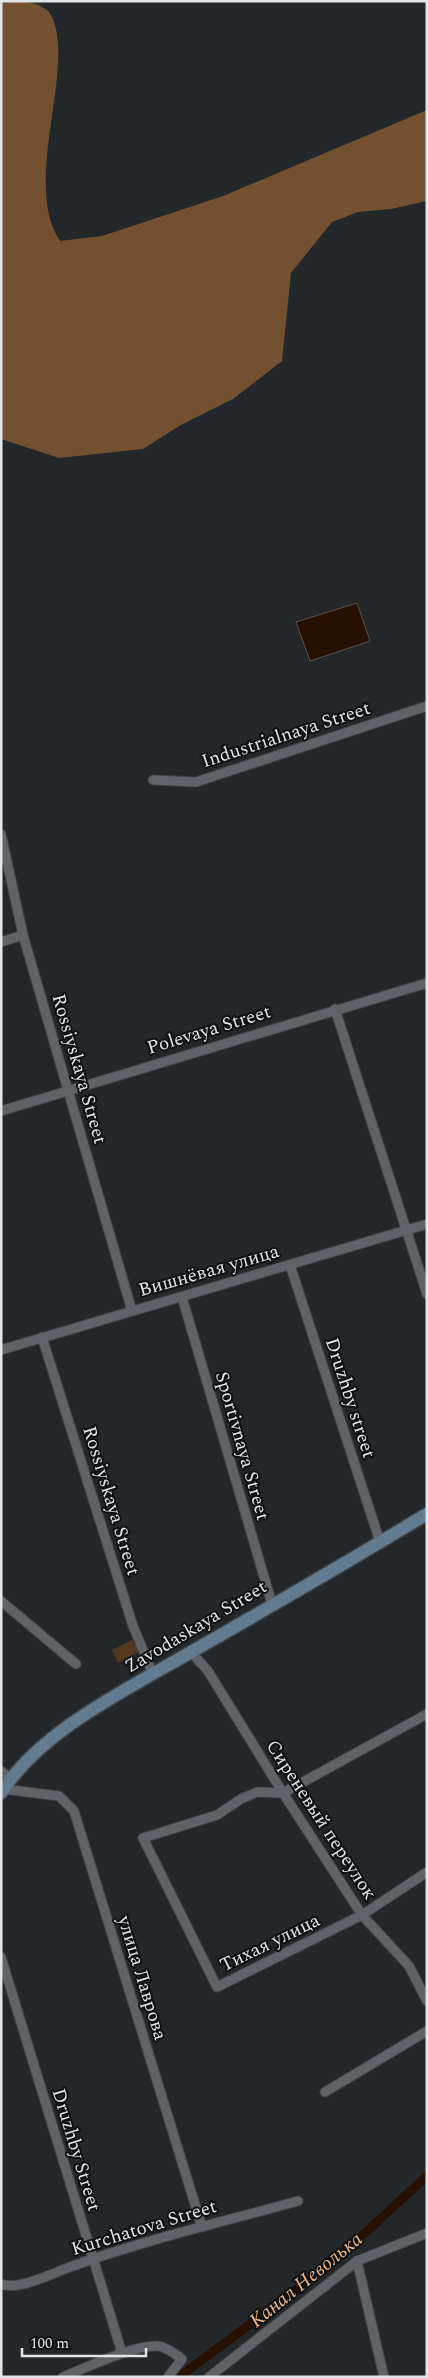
<svg xmlns="http://www.w3.org/2000/svg" width="428" height="2378" viewBox="0 0 428 2378" font-family="Spectral,serif">
<rect width="100%" height="100%" fill="#23272a"/>
<path fill="#54381e" d="M132,1640l7,12 -21,11 -6,-13z"/>
<path fill="#735030" d="M1,1c16,0 35,-1 47,10 7,7 9,22 10,32 4,58 -31,149 2,198l42,-5 121,-40 204,-86v91l-36,8 -33,3 -26,10 -41,51 -9,88 -49,38 -54,27 -36,23 -84,9 -58,-19z"/>
<path fill="#271000" stroke="#5f5046" d="M357,603l13,38 -60,20 -14,-39z"/>
<g fill="none" stroke-linecap="round" stroke-linejoin="round">
<path stroke="#271000" stroke-width="9" d="M179,2377l151,-112 97,-89"/>
<defs>
<g id="street">
<path d="M153,780l43,2 231,-76"/>
<path d="M1,834l22,101 109,376"/>
<path d="M1,942l22,-7"/>
<path d="M335,1009l92,285"/>
<path d="M1,1111l426,-128"/>
<path d="M290,1265l90,277"/>
<path d="M182,1297l90,307"/>
<path d="M42,1337l91,289 20,48"/>
<path d="M1,1350l426,-126"/>
<path d="M1,1601l75,63"/>
<path d="M191,1652l17,19 75,122 79,122 47,51 18,35"/>
<path d="M427,1714l-144,79 -26,-1 -16,7 -24,16 -74,23 74,149 145,-72 65,-43"/>
<path d="M1,1771l9,7"/>
<path d="M3,1789l56,7 15,15 128,416"/>
<path d="M1,1957l121,396"/>
<path d="M325,2092l102,-61"/>
<path d="M357,2261l27,116"/>
<path d="M1,2284c17,7 52,-11 69,-17 74,-27 152,-45 228,-66"/>
<path d="M63,2377c22,-9 73,-33 95,-31 9,1 17,8 24,13l-14,18"/>
<path d="M209,2377l148,-116 70,-28"/>
</g>
<path id="secondary" d="M1,1793c40,-63 127,-104 190,-141 79,-45 158,-91 236,-138"/>
</defs>
<use href="#street" stroke="#404346" stroke-width="11"/>
<use href="#secondary" stroke="#404346" stroke-width="15"/>
<use href="#street" stroke="#5f6367" stroke-width="9"/>
<use href="#secondary" stroke="#617c91" stroke-width="12"/>
</g>
<g text-anchor="middle" dominant-baseline="central" stroke-width="4" stroke-linejoin="round" paint-order="stroke">
<g font-size="19" fill="#e3e6e8" stroke="#0e1011">
<text transform="translate(286 735) rotate(-18)">Industrialnaya Street</text>
<text transform="translate(209 1030) rotate(-17)">Polevaya Street</text>
<text transform="translate(79 1069) rotate(74)">Rossiyskaya Street</text>
<text transform="translate(209 1271) rotate(-16)">Вишнёвая улица</text>
<text transform="translate(350 1398) rotate(72)">Druzhby street</text>
<text transform="translate(242 1446) rotate(74)">Sportivnaya Street</text>
<text transform="translate(111 1501) rotate(73)">Rossiyskaya Street</text>
<text transform="translate(196 1627) rotate(-31)">Zavodaskaya Street</text>
<text transform="translate(321 1820) rotate(57)">Сиреневый переулок</text>
<text transform="translate(270 1943) rotate(-26)">Тихая улица</text>
<text transform="translate(142 1978) rotate(73)">улица Лаврова</text>
<text transform="translate(76 2150) rotate(73)">Druzhby Street</text>
<text transform="translate(144 2228) rotate(-17)">Kurchatova Street</text>
</g>
<g font-size="20" font-style="italic" fill="#f2b784" stroke="#0e1011">
<text transform="translate(306 2280) rotate(-39)">Канал Неволька</text>
</g>
</g>
<rect width="428" height="2378" fill="none" stroke="#e3e6e8" stroke-width="5"/>
<path d="M22 2348v8h124v-8" fill="none" stroke="#e3e6e8" stroke-width="2.5"/>
<text x="30" y="2348" font-size="15" fill="#e3e6e8" stroke="#0e1011" stroke-width="4" paint-order="stroke">100 m</text>
</svg>
